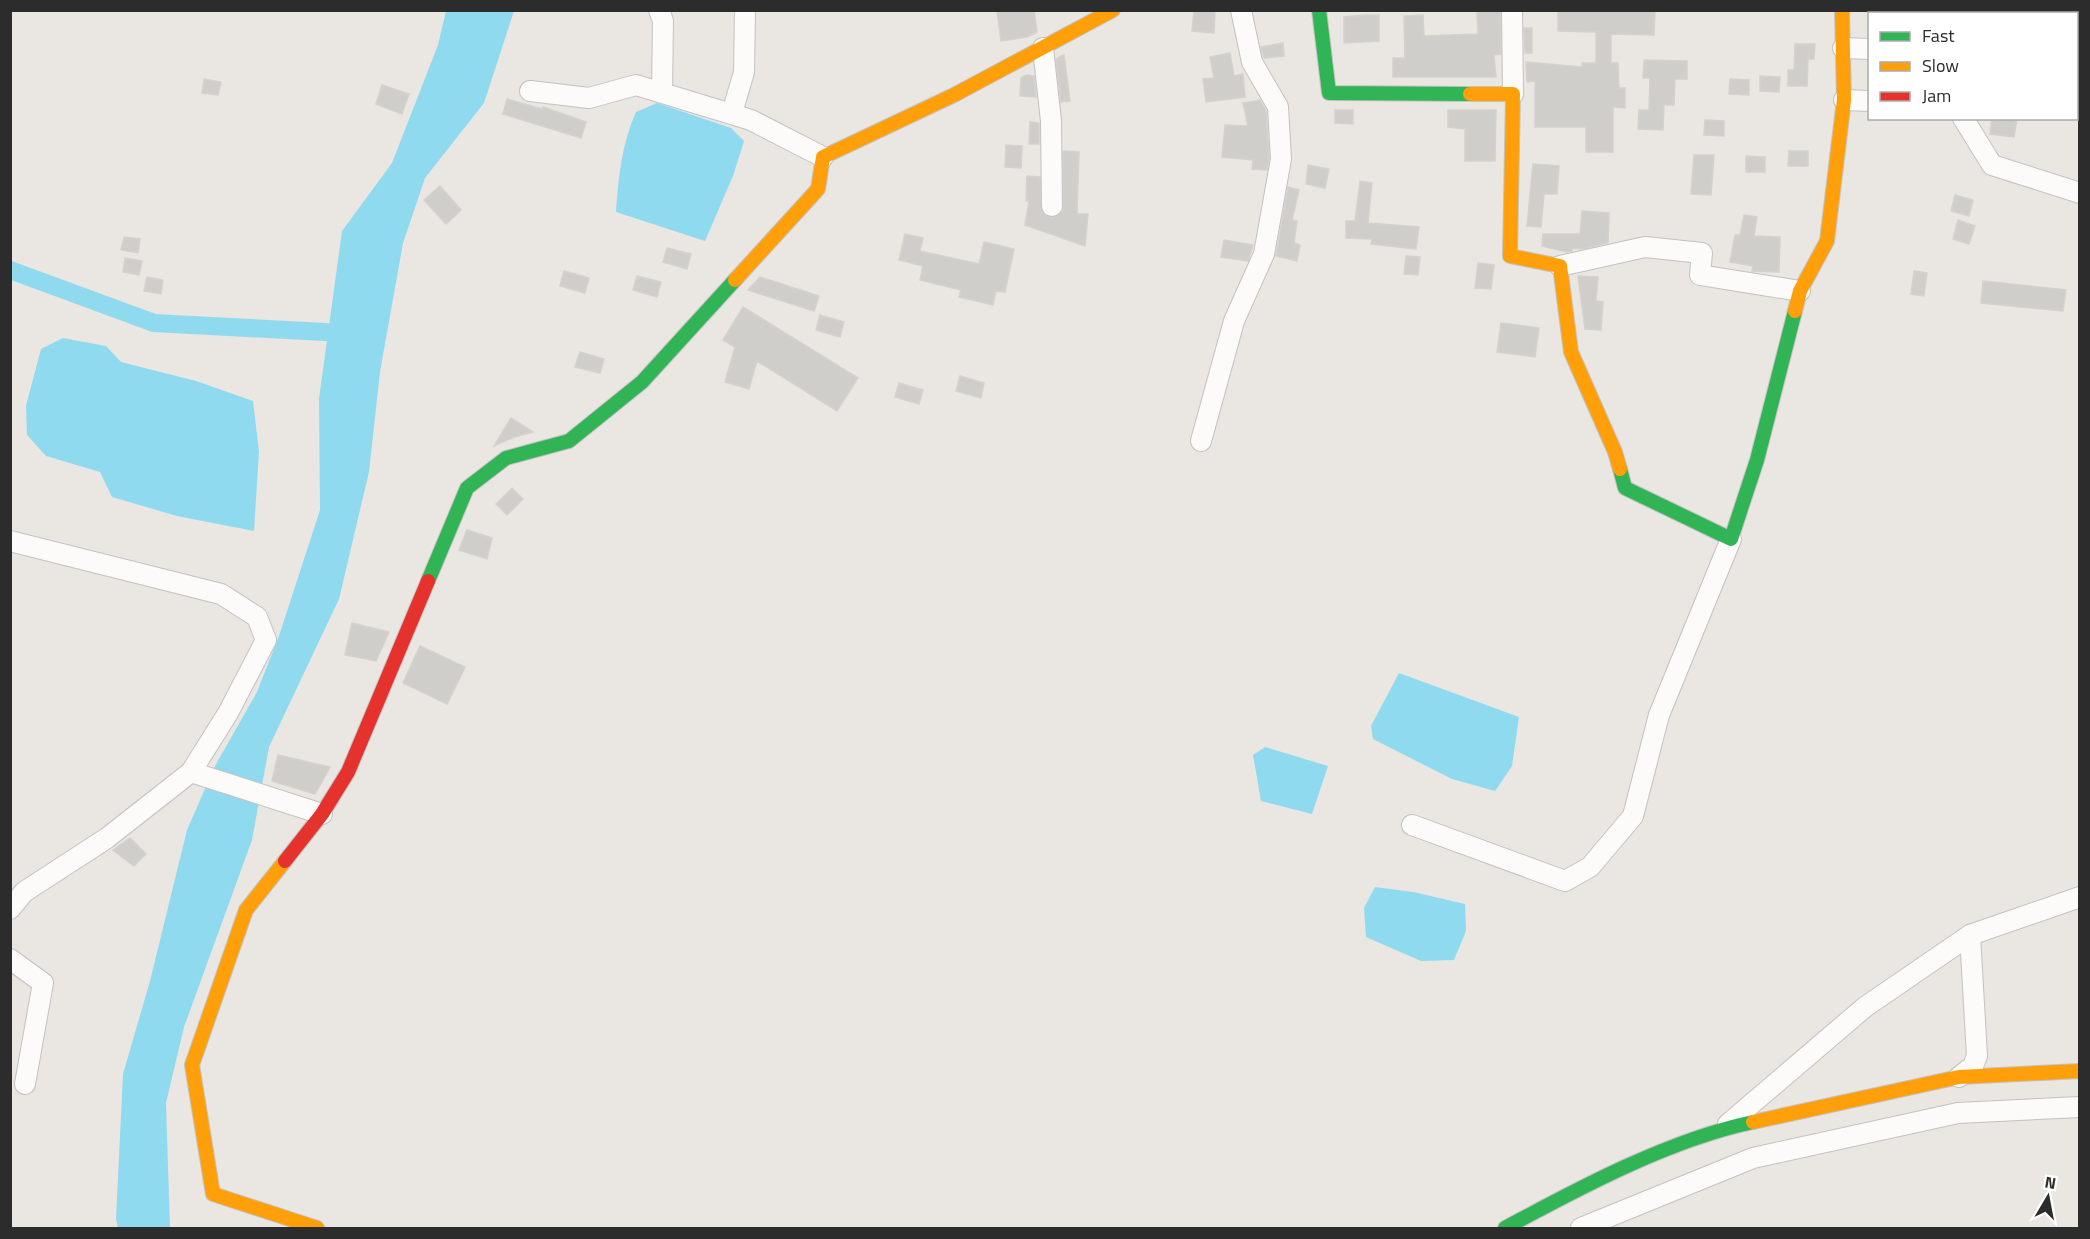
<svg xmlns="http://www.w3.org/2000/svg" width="2090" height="1239" viewBox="0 0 2090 1239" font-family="'Titillium Web',sans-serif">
<rect width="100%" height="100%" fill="#eae6e1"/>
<g fill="#90daf0">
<path d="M446,11h68l-30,92 -59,75 -22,65 -23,129 -11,100 -30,127 -70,148 -17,93 -68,187 -18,76 4,125h-52l-2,-9 7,-145 27,-93 37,-151 28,-64 42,-74 22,-56 41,-126 -1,-111 23,-168 50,-68 46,-118z"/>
<path d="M657,103l74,25 13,13 -11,35 -28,65 -89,-29c2,-34 6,-69 20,-100z"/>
<path d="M63,338l43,8 15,16 75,19 57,20 6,51 -5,79 -77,-15 -65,-19 -12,-25 -54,-16 -19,-21 -1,-29 15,-57z"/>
<path d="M1399,673l120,44 -7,49 -17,25 -43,-12 -79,-40 -2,-13z"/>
<path d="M1265,747l63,19 -16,48 -51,-13 -8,-46z"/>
<path d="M1375,887l38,5 52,12 1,27 -12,29 -33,1 -55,-24 -2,-29z"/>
</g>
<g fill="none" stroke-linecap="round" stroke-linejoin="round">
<path stroke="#90daf0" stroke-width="18" d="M10,270l144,53 190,10"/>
</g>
<g fill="#d0ceca" stroke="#d5d2cd" stroke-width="1.5">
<path d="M997,10h37l3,22 -10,5 -26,4z"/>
<path d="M1194,10h21l-1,23 -22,-2z"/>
<path d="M1477,10h23l1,44 -7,1 2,22h-103v-19h12l-1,-42 19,-1 1,21 54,-2z"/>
<path d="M1558,10h97l-1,25 -43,-1v29h7l1,25h6v20l-12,-1v45h-27v-25h-51v-46l-8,1 -1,-20 56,5v-4h14v-31l-38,-1z"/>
<path d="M1365,15h14v26l-35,2v-26z"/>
<path d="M1524,28h8v25h-7z"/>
<path d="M1283,43l1,13 -20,2 -3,-11z"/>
<path d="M1795,44h20l-1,15h-6l-1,27h-19v-16h6z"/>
<path d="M1230,53l4,23 9,-2 2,23 -39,5 -3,-23 11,-1 -4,-21z"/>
<path d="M1064,55l6,46 -9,1 -5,-43z"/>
<path d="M1644,60l43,1v18h-12l-1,26h-10l-1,25 -25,-1 1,-19h10l1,-32h-7z"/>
<path d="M1026,75l8,1 2,21 -16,-1 1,-18z"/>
<path d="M1760,76l20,1 -1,15 -19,-1z"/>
<path d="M204,79l17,3 -3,13 -16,-2z"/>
<path d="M1730,79l19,1v15l-20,-1z"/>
<path d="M382,85l27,9 -7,20 -26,-10z"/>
<path d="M507,99l35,10 1,-2 43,15 -5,16 -78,-24z"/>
<path d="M1260,100l6,11 3,47 -2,12 -15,-1 1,-9 -31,-3 3,-32 23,1 -5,-23z"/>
<path d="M1335,110h18v14l-18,-1z"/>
<path d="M1448,110h48l-1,51h-30v-32l-17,-2z"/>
<path d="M1992,118h25l-3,19 -24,-3z"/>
<path d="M1705,120l19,1v15l-20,-1z"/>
<path d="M1030,122l9,1v21h-10z"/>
<path d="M1006,145l16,1 -1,22 -16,-1z"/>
<path d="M1063,151l16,1 -2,62h11l-3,32 -60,-21 4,-24h-3l1,-25 13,1 2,36 11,5 10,-7z"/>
<path d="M1789,151h19v15h-20z"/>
<path d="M1694,155h20l-3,40 -20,-1z"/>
<path d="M1746,156l19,1v15h-19z"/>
<path d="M1533,164l26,2 -2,28h-13l-3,33 -14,-1z"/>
<path d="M1308,165l21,4 -4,19 -19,-4z"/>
<path d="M1360,181l12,2 -4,40 51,4 -3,22 -45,-5 1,-5 -26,-1v-17h9z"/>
<path d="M440,186l21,24 -15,14 -22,-24z"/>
<path d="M1288,187l11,3 -7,30 5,1 -3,22 6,2 -3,16 -21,-5z"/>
<path d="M1955,195l18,5 -4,16 -18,-5z"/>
<path d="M1582,211l27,2 -1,30 -26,6 -10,-1v3l-5,1 -25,-6 1,-12h37z"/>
<path d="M1744,215l13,2 -3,19 26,1 -1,35 -27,-1 1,-5 -23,-4 5,-27h5z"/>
<path d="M1958,220l17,6 -6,18 -16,-5z"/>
<path d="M905,234l18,4 -3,13 59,13 5,-22 30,7 -9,43 -9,-1 -3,14 -34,-8 2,-7 -41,-10 3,-14 -24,-6z"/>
<path d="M124,237l16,2 -2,14 -17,-3z"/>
<path d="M1224,240l29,5 -5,16 -27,-4z"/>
<path d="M667,248l24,6 -4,15 -24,-7z"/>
<path d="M1406,256l14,1 -2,18 -14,-1z"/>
<path d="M125,258l17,3 -3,14 -16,-3z"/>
<path d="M1478,263l16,2 -3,24 -16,-1z"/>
<path d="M564,271l25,7 -4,15 -25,-7z"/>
<path d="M1914,271l13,2 -3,23 -13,-2z"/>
<path d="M637,276l24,6 -4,15 -24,-7z"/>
<path d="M1578,276l20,1 -2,24 7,1 -2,28 -16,-1z"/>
<path d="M147,277l16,3 -2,14 -17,-3z"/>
<path d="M760,277l59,19 -5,15 -66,-21z"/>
<path d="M1983,281l83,9 -3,21 -82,-8z"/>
<path d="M743,307l115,71 -21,33 -80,-50 -8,28 -24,-7 10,-35 -12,-7z"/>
<path d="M820,315l24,7 -4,15 -24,-7z"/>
<path d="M1501,323l38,5 -4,29 -38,-5z"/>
<path d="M580,352l24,7 -4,14 -25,-6z"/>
<path d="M960,376l24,7 -3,15 -25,-7z"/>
<path d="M899,383l24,7 -4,14 -24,-7z"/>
<path d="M511,418l22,14 -19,5 -20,9z"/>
<path d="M512,488l11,11 -16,16 -11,-11z"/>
<path d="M467,530l25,8 -5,21 -28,-9z"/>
<path d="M352,623l37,9 -13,29 -31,-6z"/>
<path d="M420,646l45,21 -18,37 -44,-21z"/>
<path d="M278,755l52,12 -15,27 -43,-13z"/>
<path d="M130,838l16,16 -12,12 -21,-16z"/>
</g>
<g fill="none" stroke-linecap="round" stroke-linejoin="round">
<defs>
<g id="street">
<path d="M659,10l4,11 -1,71"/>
<path d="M1512,10l1,84"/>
<path d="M1043,48l8,73 1,85"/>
<path d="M1843,48l27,1"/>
<path d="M530,91l59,7 47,-13 115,35 72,37"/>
<path d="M1844,100l26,1"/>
<path d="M732,113l12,-41 1,-62"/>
<path d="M1963,118l29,47 88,28"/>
<path d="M1560,266l85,-19 57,6 -2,22 100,16"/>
<path d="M1201,441l33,-120 30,-67 17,-95 -3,-52 -26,-45 -11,-52"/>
<path d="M10,541l211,53 36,23 9,23 -38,73 -37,59 -84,66 -83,54 -14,17"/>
<path d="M191,772l131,42"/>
<path d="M1412,825l153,56 25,-14 43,-51 26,-101 72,-176"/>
<path d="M10,959l33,24 -18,101"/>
<path d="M1959,1077l14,-11 4,-10 -7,-121"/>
<path d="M1728,1124l137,-117 105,-72 110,-38"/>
<path d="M1581,1228l172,-70 205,-45 122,-6"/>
</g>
<g id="fast">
<path d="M1319,10l10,83 141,1"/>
<path d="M1620,469l5,19 106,51 26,-79 38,-149"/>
<path d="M428,581l39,-93 39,-30 63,-17 73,-59 93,-102"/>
<path d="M1505,1228c76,-41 164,-88 248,-106"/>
</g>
<g id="slow">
<path d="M1470,94h43l-3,162 50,10 11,86 44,100 5,17"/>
<path d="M735,280l83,-91 5,-32 131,-62 159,-85"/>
<path d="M1795,311l5,-20 27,-50 17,-141 -2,-90"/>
<path d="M285,861l-39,49 -54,155 21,129 104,34"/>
<path d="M1753,1122l206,-45 121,-6"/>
</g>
<path id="jam" d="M285,861l37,-47 26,-42 80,-191"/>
</defs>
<use href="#street" stroke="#c3c2c2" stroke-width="22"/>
<use href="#fast" stroke="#c3c2c2" stroke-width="16"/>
<use href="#slow" stroke="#c3c2c2" stroke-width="16"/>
<use href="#jam" stroke="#c3c2c2" stroke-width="16"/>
<use href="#street" stroke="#fcfbfa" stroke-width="20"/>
<use href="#fast" stroke="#30b455" stroke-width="14"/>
<use href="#slow" stroke="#ff9f0a" stroke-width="14"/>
<use href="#jam" stroke="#e5322d" stroke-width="14"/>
</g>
<rect width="2090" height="1239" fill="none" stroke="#2c2c2c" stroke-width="24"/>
<rect x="1868" y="12" width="210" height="108" fill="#ffffff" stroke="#ababab" stroke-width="1.5"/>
<rect x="1880" y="32" width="30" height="9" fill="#30b455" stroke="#ababab" stroke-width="1.5"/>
<text x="1922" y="42" font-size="18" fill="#2c2c2c">Fast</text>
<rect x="1880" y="62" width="30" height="9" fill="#ff9f0a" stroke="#ababab" stroke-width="1.5"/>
<text x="1922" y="72" font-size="18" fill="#2c2c2c">Slow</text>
<rect x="1880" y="92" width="30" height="9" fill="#e5322d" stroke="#ababab" stroke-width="1.5"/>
<text x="1922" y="102" font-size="18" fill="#2c2c2c">Jam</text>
<g transform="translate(2048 1197) rotate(10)" stroke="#ffffff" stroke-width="4.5" paint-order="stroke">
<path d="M0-4.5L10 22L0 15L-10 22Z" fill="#2c2c2c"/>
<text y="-9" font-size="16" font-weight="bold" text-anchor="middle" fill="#2c2c2c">N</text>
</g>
</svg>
